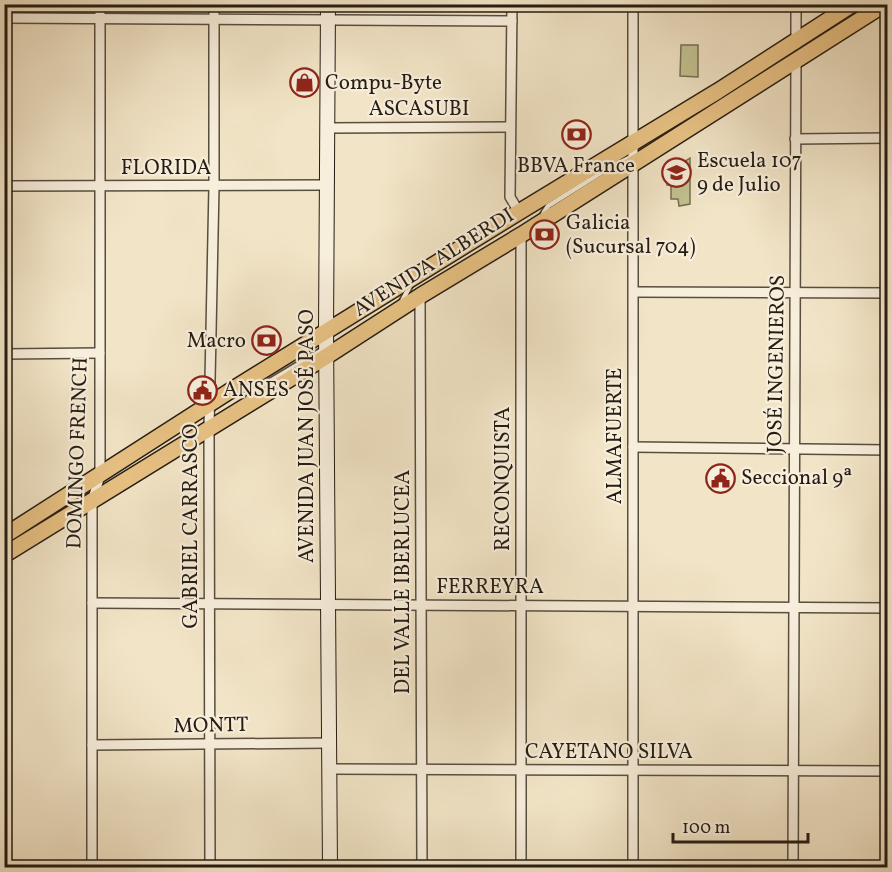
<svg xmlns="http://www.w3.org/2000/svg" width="892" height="872" viewBox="0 0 892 872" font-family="Vollkorn,serif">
<rect width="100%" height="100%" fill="#f2e5c7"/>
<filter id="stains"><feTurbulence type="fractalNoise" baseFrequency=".00333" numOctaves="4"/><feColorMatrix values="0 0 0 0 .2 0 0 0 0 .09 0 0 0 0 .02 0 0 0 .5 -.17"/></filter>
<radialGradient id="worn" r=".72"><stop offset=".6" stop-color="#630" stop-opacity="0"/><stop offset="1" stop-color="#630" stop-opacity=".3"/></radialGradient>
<g fill="#c2c291" stroke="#746f52" stroke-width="1.5">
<path d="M681,45h17v32l-18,-1z"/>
<path d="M690,158v46l-11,2 -1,-7h-7v-14h-4l1,-13z"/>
</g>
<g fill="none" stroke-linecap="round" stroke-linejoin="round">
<defs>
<g id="lane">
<path d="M543,214l5,-8 59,-37 24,-12"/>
<path d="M401,303l9,-17"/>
<path d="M247,400l5,-8 72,-43"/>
</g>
<g id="street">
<path d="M512,4l-2,193 9,15"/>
<path d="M633,4v864"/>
<path d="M4,18l508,3"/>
<path d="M796,44v-40"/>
<path d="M327,128l183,-1"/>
<path d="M795,139l93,-1"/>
<path d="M4,186l323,-1"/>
<path d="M521,235v633"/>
<path d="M634,292l254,1"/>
<path d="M420,296l2,572"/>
<path d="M4,354l96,-1"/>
<path d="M633,447l255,3"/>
<path d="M92,603l796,5"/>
<path d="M92,745l238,-2"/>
<path d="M330,769l558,2"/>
<path d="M92,868v-367l8,-25v-472"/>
<path d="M210,868l-1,-439 5,-243v-182"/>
<path d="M793,868l3,-810"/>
</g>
<path id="secondary" d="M328,4l-2,328 4,536"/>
<g id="primary">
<path d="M4,536l229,-147 286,-177 199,-121 135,-87"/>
<path d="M4,555l323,-199 93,-60 101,-61 364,-231"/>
</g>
</defs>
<use href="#lane" stroke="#584e40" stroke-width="8"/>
<use href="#street" stroke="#584e40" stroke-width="12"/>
<use href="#secondary" stroke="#251c13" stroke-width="16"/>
<use href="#primary" stroke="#251c13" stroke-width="18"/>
<use href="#lane" stroke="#f7eedb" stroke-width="4.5"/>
<use href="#street" stroke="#f7eedb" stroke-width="9"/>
<use href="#secondary" stroke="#f7eedb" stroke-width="14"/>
<use href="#primary" stroke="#e9c284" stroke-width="15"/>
</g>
<defs>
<symbol id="shop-ring" viewBox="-11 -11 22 22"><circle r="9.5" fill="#f7eedb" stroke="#8f2418" stroke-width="1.5"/><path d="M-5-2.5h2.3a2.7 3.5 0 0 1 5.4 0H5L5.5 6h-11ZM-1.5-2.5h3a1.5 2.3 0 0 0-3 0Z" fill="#8f2418"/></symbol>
<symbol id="bank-ring" viewBox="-11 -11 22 22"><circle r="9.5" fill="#f7eedb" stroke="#8f2418" stroke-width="1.5"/><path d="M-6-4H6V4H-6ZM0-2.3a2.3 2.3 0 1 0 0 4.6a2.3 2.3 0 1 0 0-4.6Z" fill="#8f2418"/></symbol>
<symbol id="school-ring" viewBox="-11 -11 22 22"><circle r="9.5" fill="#f7eedb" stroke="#8f2418" stroke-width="1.5"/><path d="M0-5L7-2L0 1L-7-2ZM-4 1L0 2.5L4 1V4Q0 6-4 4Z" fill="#8f2418"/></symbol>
<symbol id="civic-ring" viewBox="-11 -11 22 22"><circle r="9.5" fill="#f7eedb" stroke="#8f2418" stroke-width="1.5"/><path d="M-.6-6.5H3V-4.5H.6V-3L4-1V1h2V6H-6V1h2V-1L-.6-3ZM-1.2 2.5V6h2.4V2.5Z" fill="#8f2418"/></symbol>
</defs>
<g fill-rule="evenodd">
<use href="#shop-ring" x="288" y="66" width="33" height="33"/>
<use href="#bank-ring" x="560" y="118" width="33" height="33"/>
<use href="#school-ring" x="660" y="156" width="33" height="33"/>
<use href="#bank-ring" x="528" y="218" width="33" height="33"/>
<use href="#bank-ring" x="250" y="324" width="33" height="33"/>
<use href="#civic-ring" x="186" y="374" width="33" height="33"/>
<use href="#civic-ring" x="704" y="462" width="33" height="33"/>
</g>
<g text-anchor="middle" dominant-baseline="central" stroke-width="4.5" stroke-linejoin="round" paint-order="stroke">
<g font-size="21" fill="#251c13" stroke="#f7eedb" text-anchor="start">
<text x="325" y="83">Compu-Byte</text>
<text x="697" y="161">Escuela 107<tspan x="697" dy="24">9 de Julio</tspan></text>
<text x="576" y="166" text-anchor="middle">BBVA France</text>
<text x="566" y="223">Galicia<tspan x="566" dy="24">(Sucursal 704)</tspan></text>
<text x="246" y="341" text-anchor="end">Macro</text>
<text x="223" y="390">ANSES</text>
<text x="741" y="478">Seccional 9ª</text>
</g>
<g font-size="21" fill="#251c13" stroke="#f7eedb">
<text x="419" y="109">ASCASUBI</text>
<text x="166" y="168">FLORIDA</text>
<text transform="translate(434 263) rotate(-32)">AVENIDA ALBERDI</text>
<text transform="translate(777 364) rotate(-89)">JOSÉ INGENIEROS</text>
<text transform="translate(307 436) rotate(-90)">AVENIDA JUAN JOSÉ PASO</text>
<text transform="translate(615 436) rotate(-90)">ALMAFUERTE</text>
<text transform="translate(78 453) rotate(-88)">DOMINGO FRENCH</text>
<text transform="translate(503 479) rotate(-90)">RECONQUISTA</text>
<text transform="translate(191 526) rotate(-90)">GABRIEL CARRASCO</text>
<text transform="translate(403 582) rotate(-90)">DEL VALLE IBERLUCEA</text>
<text x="490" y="587">FERREYRA</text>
<text transform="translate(211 726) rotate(-1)">MONTT</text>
<text x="609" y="752">CAYETANO SILVA</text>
</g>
</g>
<rect width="892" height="872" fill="none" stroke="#f2e5c7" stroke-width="24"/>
<rect x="6" y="6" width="880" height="860" fill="none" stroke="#251c13" stroke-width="3"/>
<rect x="12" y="12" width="868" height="848" fill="none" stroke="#251c13" stroke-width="1.5"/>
<path d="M673 833v9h135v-9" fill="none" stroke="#251c13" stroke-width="3"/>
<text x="682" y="833" font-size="18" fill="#251c13" stroke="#f7eedb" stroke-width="4.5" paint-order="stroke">100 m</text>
<rect width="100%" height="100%" filter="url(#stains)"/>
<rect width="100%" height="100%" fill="url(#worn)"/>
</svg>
